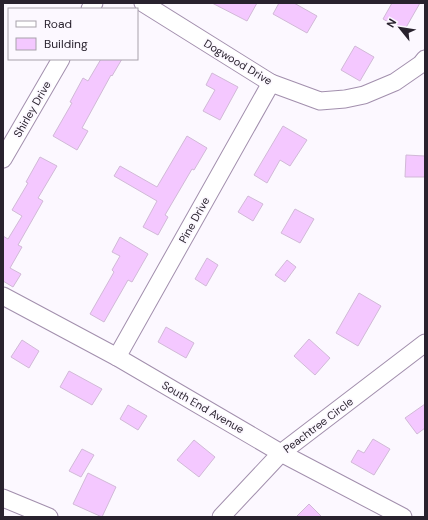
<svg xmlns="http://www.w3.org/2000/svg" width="428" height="520" viewBox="0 0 428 520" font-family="'DM Sans',sans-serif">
<rect width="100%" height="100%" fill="#fcf8ff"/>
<g fill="#f4c8ff" stroke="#d1b9d7">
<path d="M212,3h45l-10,18z"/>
<path d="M279,3h15l23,13 -10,17 -34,-19z"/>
<path d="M392,3h28l-16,28 -21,-12z"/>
<path d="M355,46l19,11 -14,24 -19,-11z"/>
<path d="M101,59h21l-10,17 -1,-1 -29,53 6,3 -11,19 -24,-14 19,-33 -2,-1 13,-24 5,3z"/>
<path d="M212,73l26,14 -18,33 -17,-9 12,-21 -9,-5z"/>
<path d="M283,126l24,14 -17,26 -10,-6 -13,23 -13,-8z"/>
<path d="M187,136l20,12 -13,22 -2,-1 -27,46 3,2 -10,18 -15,-8 14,-26 -43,-25 6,-10 37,21z"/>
<path d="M406,155l19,1v21h-20z"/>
<path d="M40,157l17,9 -19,32 5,3 -25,44 4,2 -12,21 11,6 -8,13 -10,-6v-45l5,3 14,-23 -10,-6 16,-27 -2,-1z"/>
<path d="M248,196l15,8 -10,17 -15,-9z"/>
<path d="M295,209l19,10 -14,24 -19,-10z"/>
<path d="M120,237l28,17 -16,28 -4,-2 -24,42 -14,-8 24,-42 -2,-2 8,-14 -8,-4z"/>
<path d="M207,258l11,7 -12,21 -11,-7z"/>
<path d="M287,260l9,7 -11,15 -10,-7z"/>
<path d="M359,293l22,13 -23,40 -22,-13z"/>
<path d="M166,327l28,16 -8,15 -28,-16z"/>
<path d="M309,339l21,19 -15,17 -21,-19z"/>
<path d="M22,340l17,11 -10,17 -18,-11z"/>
<path d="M69,371l33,18 -10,16 -32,-18z"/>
<path d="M425,404v24l-8,6 -12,-16z"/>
<path d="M128,405l19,11 -9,14 -18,-11z"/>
<path d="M373,439l17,10 -16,26 -23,-13 7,-12 6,3z"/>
<path d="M194,440l21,17 -16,20 -22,-17z"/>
<path d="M82,449l12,6 -13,22 -12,-6z"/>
<path d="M88,473l28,14 -14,30 -29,-13z"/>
<path d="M309,504l13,13h-26z"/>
</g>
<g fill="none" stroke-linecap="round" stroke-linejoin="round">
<defs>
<g id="minor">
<path d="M143,3l128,80 49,18 25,-2 19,-4 31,-13 26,-18 4,-5"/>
<path d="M90,9l4,-6"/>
<path d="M3,159l58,-100"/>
<path d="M3,296l114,61 164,96 122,64"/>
<path d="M117,357l154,-274"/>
<path d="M3,498l46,19"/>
<path d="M221,517l60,-64 144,-110"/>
</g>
</defs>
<use href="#minor" stroke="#a28fad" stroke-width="19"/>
<use href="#minor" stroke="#fff" stroke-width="17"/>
</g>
<g text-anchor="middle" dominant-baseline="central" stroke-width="3.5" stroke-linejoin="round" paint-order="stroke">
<g font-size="11" fill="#29222e" stroke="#fcf8ff">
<text transform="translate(238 62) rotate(31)">Dogwood Drive</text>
<text transform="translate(32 109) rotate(-60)">Shirley Drive</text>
<text transform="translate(194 220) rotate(-61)">Pine Drive</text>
<text transform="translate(203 407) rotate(30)">South End Avenue</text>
<text transform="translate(318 425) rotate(-37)">Peachtree Circle</text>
</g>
</g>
<rect width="428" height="520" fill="none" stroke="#29222e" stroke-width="8"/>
<rect x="8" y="8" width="130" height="52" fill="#fcf8ff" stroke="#a8a2ab"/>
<rect x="16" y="21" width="20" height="6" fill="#ffffff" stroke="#a8a2ab"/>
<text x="44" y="28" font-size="12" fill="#29222e">Road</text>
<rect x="16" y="38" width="20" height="12" fill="#f4c8ff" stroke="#a8a2ab"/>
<text x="44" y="48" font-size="12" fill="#29222e">Building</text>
<g transform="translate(400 28) rotate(300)" stroke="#fcf8ff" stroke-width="3" paint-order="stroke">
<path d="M0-3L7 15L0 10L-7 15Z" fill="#29222e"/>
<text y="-6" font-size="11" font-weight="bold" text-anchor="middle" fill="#29222e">N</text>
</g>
</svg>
